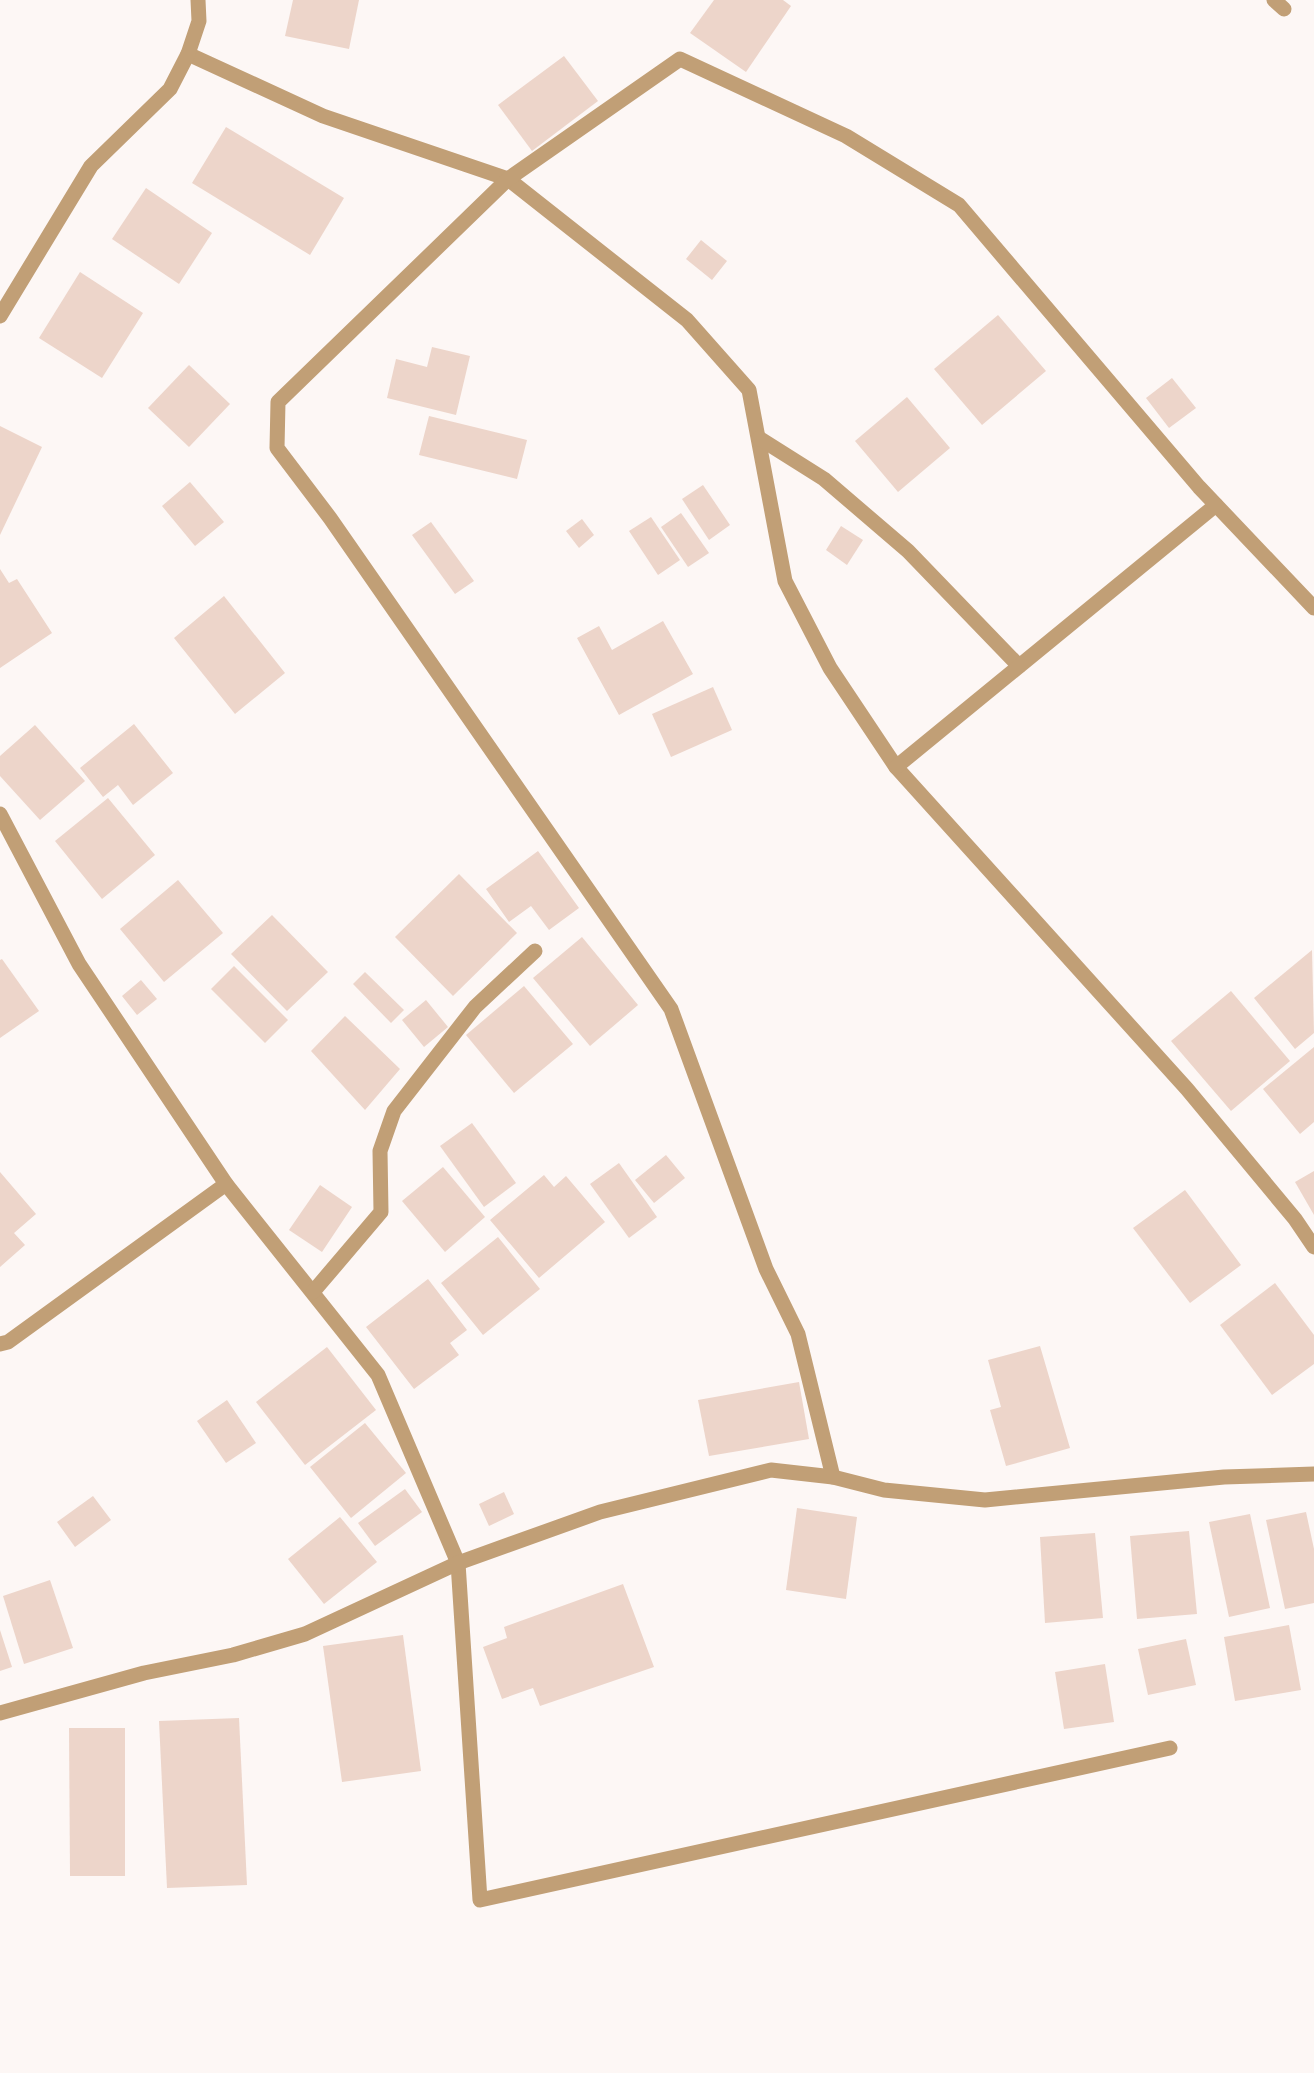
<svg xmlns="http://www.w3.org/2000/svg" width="1314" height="2073" viewBox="0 0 1314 2073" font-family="'Fira Sans Condensed',sans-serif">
<rect width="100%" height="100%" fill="#fdf7f5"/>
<g fill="#edd5ca">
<path d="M293,0h66l-10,49 -64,-13z"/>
<path d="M714,0h69l8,6 -45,66 -56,-39z"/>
<path d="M564,56l34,45 -66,50 -34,-46z"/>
<path d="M226,127l118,71 -34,57 -118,-72z"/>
<path d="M146,188l66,45 -33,51 -67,-45z"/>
<path d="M701,240l26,21 -15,19 -26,-21z"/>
<path d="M80,272l63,41 -41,65 -63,-40z"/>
<path d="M998,315l48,56 -64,54 -48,-56z"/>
<path d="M432,347l38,9 -14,59 -69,-17 9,-39 31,8z"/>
<path d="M189,365l41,39 -41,43 -41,-39z"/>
<path d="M1172,378l24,30 -27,20 -23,-30z"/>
<path d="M907,397l43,51 -52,44 -43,-51z"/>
<path d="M429,416l98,24 -10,39 -98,-24z"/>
<path d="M0,426l42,21 -42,88z"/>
<path d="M190,482l34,40 -29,24 -33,-40z"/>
<path d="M703,485l27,40 -21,15 -27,-41z"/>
<path d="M681,513l28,40 -21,14 -27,-40z"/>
<path d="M651,517l29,43 -22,15 -29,-44z"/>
<path d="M582,519l12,16 -15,13 -13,-17z"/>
<path d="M431,522l43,59 -19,13 -43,-59z"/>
<path d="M841,526l22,14 -16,25 -21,-15z"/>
<path d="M0,569l9,14 8,-4 35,54 -52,35z"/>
<path d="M224,596l61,77 -50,41 -61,-76z"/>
<path d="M663,621l30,53 -74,41 -42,-77 22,-12 13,24z"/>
<path d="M713,687l19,43 -61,27 -19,-43z"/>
<path d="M134,724l39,49 -40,32 -15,-20 -15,12 -23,-29z"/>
<path d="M35,725l50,56 -45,39 -40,-44v-20z"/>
<path d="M108,798l47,57 -53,44 -47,-58z"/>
<path d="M538,851l41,57 -30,22 -18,-24 -22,16 -23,-33z"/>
<path d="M459,874l58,59 -64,63 -58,-59z"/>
<path d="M178,880l45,53 -59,49 -44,-53z"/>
<path d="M272,915l56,57 -41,39 -56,-57z"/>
<path d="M582,937l56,68 -48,41 -57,-68z"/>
<path d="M1312,950l2,83 -19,16 -41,-51z"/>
<path d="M2,959l37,52 -39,27v-78z"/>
<path d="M234,966l54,54 -23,23 -54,-54z"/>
<path d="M365,972l39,38 -13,13 -38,-39z"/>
<path d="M141,980l16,19 -20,16 -15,-19z"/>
<path d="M524,986l49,58 -59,49 -48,-58z"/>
<path d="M1231,991l59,70 -59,50 -60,-70z"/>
<path d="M426,1000l22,27 -24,20 -22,-27z"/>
<path d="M345,1016l55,53 -35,41 -54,-59z"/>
<path d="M1314,1047v75l-14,12 -37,-45z"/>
<path d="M472,1123l44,60 -32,24 -44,-61z"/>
<path d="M666,1155l19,23 -31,25 -19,-23z"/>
<path d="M619,1163l38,54 -28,21 -39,-54z"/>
<path d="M443,1167l42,50 -40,35 -43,-51z"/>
<path d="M1314,1171v44l-19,-33z"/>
<path d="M0,1172l36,42 -22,19 11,12 -25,22z"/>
<path d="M544,1175l10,12 12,-11 39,46 -66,56 -49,-58z"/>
<path d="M320,1185l32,22 -30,45 -33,-22z"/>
<path d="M1185,1190l56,75 -51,38 -57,-75z"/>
<path d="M498,1237l42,52 -57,46 -42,-52z"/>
<path d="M428,1279l39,51 -17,13 9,12 -45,34 -48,-62z"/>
<path d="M1275,1283l39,52v29l-42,31 -52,-70z"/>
<path d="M1040,1346l30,102 -64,18 -16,-56 11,-3 -13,-47z"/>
<path d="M327,1347l49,63 -71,55 -49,-63z"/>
<path d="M799,1382l10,57 -100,17 -11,-56z"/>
<path d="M227,1400l29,43 -30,20 -29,-42z"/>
<path d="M365,1423l41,50 -55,45 -41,-51z"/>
<path d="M405,1489l17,23 -47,34 -17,-23z"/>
<path d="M504,1492l10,22 -25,12 -10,-22z"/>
<path d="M93,1496l18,24 -36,27 -18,-25z"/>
<path d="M797,1508l60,9 -11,82 -60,-9z"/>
<path d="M1306,1512l8,37v54l-29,6 -19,-89z"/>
<path d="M1250,1514l20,94 -41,9 -20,-95z"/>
<path d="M340,1517l37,45 -53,42 -36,-45z"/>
<path d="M1189,1531l8,83 -60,5 -7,-83z"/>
<path d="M1095,1533l8,85 -58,5 -5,-86z"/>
<path d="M50,1580l23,68 -49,16 -21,-68z"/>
<path d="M623,1584l31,83 -114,39 -7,-18 -31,11 -19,-52 24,-9 -3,-11z"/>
<path d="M1289,1625l12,65 -66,11 -11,-64z"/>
<path d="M0,1630l12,37 -12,4z"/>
<path d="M403,1635l18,136 -79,11 -19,-136z"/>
<path d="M1186,1639l10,46 -48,10 -10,-46z"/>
<path d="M1105,1664l9,58 -50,7 -9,-57z"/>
<path d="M239,1718l8,167 -80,3 -8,-167z"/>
<path d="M69,1728h56v148h-55z"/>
</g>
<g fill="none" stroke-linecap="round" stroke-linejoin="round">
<g stroke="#c19f76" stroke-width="15">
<path d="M1274,0l10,9"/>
<path d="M188,54l135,62 185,63 179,141 62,70 36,191 45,87 66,99 291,322 108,130 19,28"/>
<path d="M0,316l91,-150 79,-77 18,-35 11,-33 -1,-21"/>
<path d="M759,438l65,41 84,72 111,115"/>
<path d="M896,767l320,-262"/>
<path d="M0,814l79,150 147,220 152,191 80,188 22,337 690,-152"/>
<path d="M313,1292l68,-80 -1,-61 14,-40 81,-104 60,-56"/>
<path d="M0,1344l8,-2 218,-158"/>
<path d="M833,1477l-35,-143 -32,-65 -95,-260 -341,-491 -53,-70 1,-46 230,-223 172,-120 166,77 113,69 240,282 115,121"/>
<path d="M0,1713l144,-40 89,-18 72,-21 153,-71 142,-51 171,-42 62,7 51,13 101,10 239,-23 90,-3"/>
</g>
</g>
</svg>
